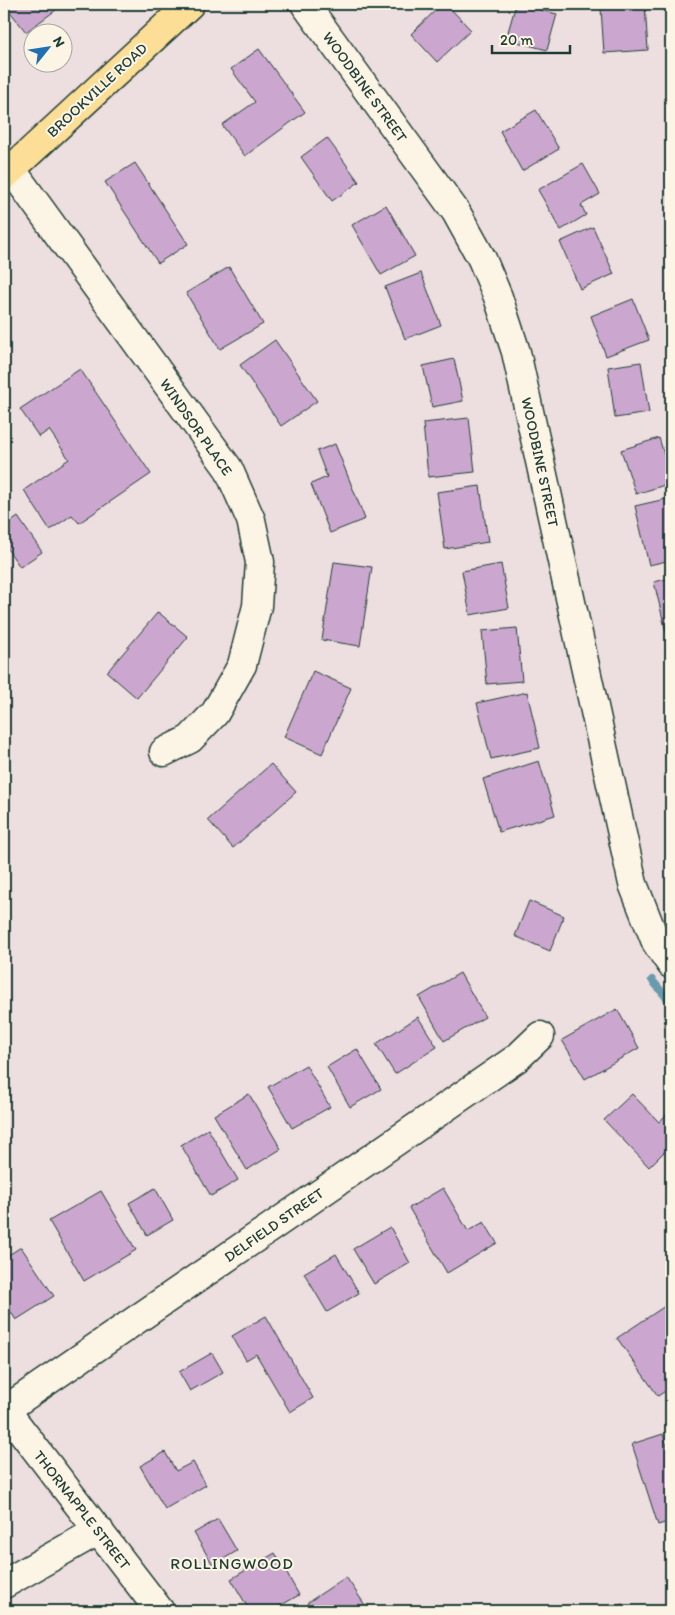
<svg xmlns="http://www.w3.org/2000/svg" width="675" height="1615" viewBox="0 0 675 1615" font-family="Itim,sans-serif">
<rect width="100%" height="100%" fill="#eddedf"/>
<filter id="ink" filterUnits="userSpaceOnUse"><feTurbulence type="fractalNoise" baseFrequency=".02" numOctaves="2"/><feDisplacementMap in="SourceGraphic" scale="10" xChannelSelector="R" yChannelSelector="G"/><feConvolveMatrix kernelMatrix="1 2 1 2 8 2 1 2 1" color-interpolation-filters="sRGB"/></filter>
<g filter="url(#ink)">
<g fill="none" stroke-linecap="round" stroke-linejoin="round">
<path stroke="#6a9bad" stroke-width="8" d="M652,980l19,23"/>
</g>
<g fill="#cba7d0" stroke="#1f3d34">
<path d="M4,4h60l-38,28z"/>
<path d="M442,4h4l25,26 -34,32 -26,-28z"/>
<path d="M516,4l41,10 -10,36 -41,-11z"/>
<path d="M645,5l3,45 -44,3 -3,-45z"/>
<path d="M259,49l46,63 -60,44 -23,-31 33,-23 -24,-33z"/>
<path d="M536,110l23,39 -37,22 -22,-40z"/>
<path d="M327,138l32,44 -27,19 -31,-44z"/>
<path d="M135,163l53,81 -30,19 -53,-81z"/>
<path d="M583,164l17,30 -19,11 5,10 -25,15 -23,-40z"/>
<path d="M386,205l29,51 -34,19 -29,-50z"/>
<path d="M593,227l21,47 -34,15 -20,-47z"/>
<path d="M229,267l34,57 -43,25 -34,-56z"/>
<path d="M421,273l20,52 -36,14 -20,-52z"/>
<path d="M633,299l16,41 -43,16 -15,-40z"/>
<path d="M275,340l42,61 -36,25 -41,-61z"/>
<path d="M454,359l9,42 -31,6 -9,-41z"/>
<path d="M641,362l8,51 -34,5 -7,-51z"/>
<path d="M80,369l71,105 -72,49 -7,-8 -22,15 -26,-40 45,-31 -20,-29 -10,7 -19,-28z"/>
<path d="M469,418l6,54 -47,5 -5,-54z"/>
<path d="M659,438l12,39v6l-35,11 -15,-44z"/>
<path d="M335,444l30,75 -35,14 -19,-49 16,-7 -10,-26z"/>
<path d="M480,486l8,56 -43,7 -8,-57z"/>
<path d="M670,498l1,62 -22,5 -14,-59z"/>
<path d="M18,517l24,35 -22,15 -16,-23v-17z"/>
<path d="M334,562l38,5 -12,79 -38,-6z"/>
<path d="M501,564l8,44 -39,7 -8,-44z"/>
<path d="M671,578v57l-4,1 -13,-54z"/>
<path d="M158,612l30,25 -51,61 -30,-26z"/>
<path d="M517,628l5,53 -35,3 -5,-53z"/>
<path d="M313,671l38,17 -29,66 -38,-17z"/>
<path d="M527,692l13,56 -49,11 -14,-56z"/>
<path d="M539,761l16,54 -56,17 -16,-53z"/>
<path d="M271,764l25,28 -63,56 -25,-28z"/>
<path d="M529,901l35,15 -14,35 -35,-15z"/>
<path d="M460,973l25,44 -41,24 -25,-44z"/>
<path d="M617,1009l22,39 -54,31 -23,-39z"/>
<path d="M418,1017l19,30 -42,27 -19,-30z"/>
<path d="M357,1049l24,40 -31,18 -23,-40z"/>
<path d="M306,1065l24,42 -38,21 -24,-41z"/>
<path d="M249,1094l32,55 -34,21 -33,-55z"/>
<path d="M632,1094l27,28 10,-10 2,2v31l-22,22 -45,-47z"/>
<path d="M208,1129l30,51 -27,16 -30,-51z"/>
<path d="M155,1188l18,32 -26,15 -18,-32z"/>
<path d="M443,1188l25,43 16,-9 13,21 -50,30 -38,-65z"/>
<path d="M101,1191l35,59 -52,31 -35,-60z"/>
<path d="M390,1227l20,36 -36,21 -21,-35z"/>
<path d="M21,1247l33,49 -38,24 -12,-19v-43z"/>
<path d="M336,1254l23,39 -32,19 -23,-39z"/>
<path d="M671,1302v85l-13,9 -41,-58z"/>
<path d="M266,1316l47,82 -23,14 -34,-58 -10,6 -14,-24z"/>
<path d="M212,1353l11,19 -33,19 -11,-19z"/>
<path d="M663,1434l8,25v62l-13,4 -26,-81z"/>
<path d="M165,1452l11,19 17,-9 13,23 -41,24 -25,-43z"/>
<path d="M218,1519l19,32 -24,14 -19,-32z"/>
<path d="M275,1553l24,42 -28,16h-21l-19,-32z"/>
<path d="M346,1577l23,34h-57l-5,-8z"/>
<path d="M623,1604l2,7h-41z"/>
</g>
<g fill="none" stroke-linecap="round" stroke-linejoin="round">
<defs>
<g id="minor">
<path d="M305,4l151,208 26,47 16,38 18,55 117,532 23,58 15,22"/>
<path d="M11,169l217,299 23,52 9,42 -3,44 -15,59 -27,48 -25,26 -26,13"/>
<path d="M4,1408l156,203"/>
<path d="M5,1410l512,-352 23,-22"/>
<path d="M4,1584l95,-54"/>
</g>
<path id="major" d="M4,176l186,-172"/>
</defs>
<use href="#minor" stroke="#1f3d34" stroke-width="31"/>
<use href="#major" stroke="#1f3d34" stroke-width="31"/>
<use href="#minor" stroke="#fcf5e5" stroke-width="28"/>
<use href="#major" stroke="#fdde96" stroke-width="28"/>
</g>
</g>
<g text-anchor="middle" dominant-baseline="central" stroke-width="4" stroke-linejoin="round" paint-order="stroke">
<g font-size="15" fill="#1f3d34" stroke="#fcf5e5">
<text transform="translate(365 87) rotate(54)">WOODBINE STREET</text>
<text transform="translate(97 90) rotate(-43)">BROOKVILLE ROAD</text>
<text transform="translate(196 427) rotate(55)">WINDSOR PLACE</text>
<text transform="translate(540 462) rotate(78)">WOODBINE STREET</text>
<text transform="translate(274 1225) rotate(-35)">DELFIELD STREET</text>
<text transform="translate(82 1510) rotate(52)">THORNAPPLE STREET</text>
</g>
<g font-size="16" letter-spacing="1" fill="#1f3d34" stroke="#fcf5e5">
<text x="232" y="1563">ROLLINGWOOD</text>
</g>
</g>
<rect width="675" height="1615" fill="none" stroke="#fcf5e5" stroke-width="20"/>
<rect x="10" y="10" width="655" height="1595" fill="none" stroke="#1f3d34" stroke-width="2" filter="url(#ink)"/>
<g transform="translate(48 48) rotate(60)"><circle r="24" fill="#fcf5e5" stroke="#a4ab9e"/>
<path d="M0-4L9 19L0 12L-9 19Z" fill="#1f6fb2"/>
<text y="-8" font-size="14" font-weight="bold" text-anchor="middle" fill="#1f3d34">N</text>
</g>
<path d="M492 45v8h78v-8" fill="none" stroke="#1f3d34" stroke-width="2.5"/>
<text x="500" y="45" font-size="15" fill="#1f3d34" stroke="#fcf5e5" stroke-width="4" paint-order="stroke">20 m</text>
</svg>
